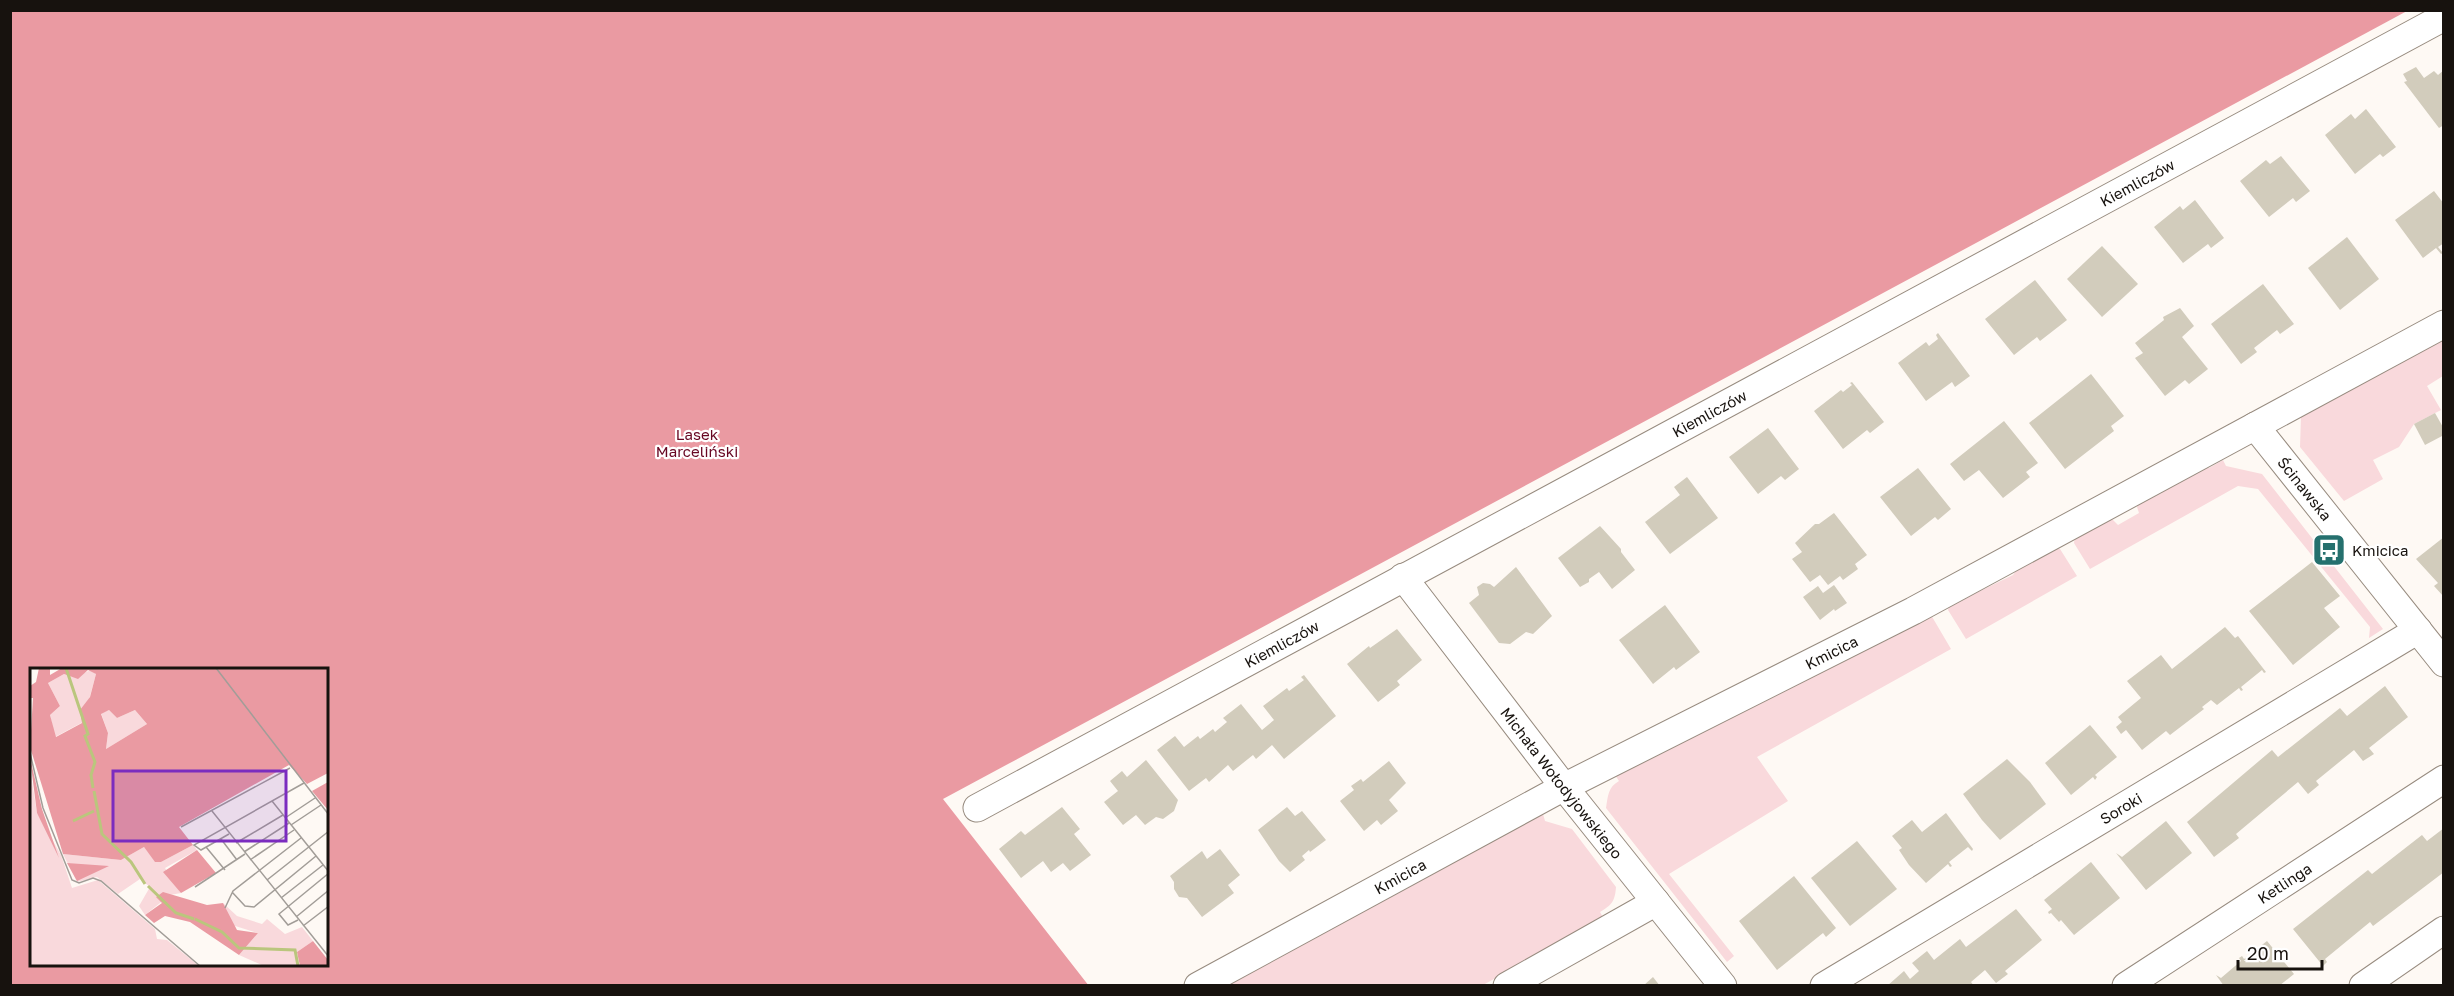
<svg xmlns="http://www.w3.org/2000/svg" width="2454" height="996" viewBox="0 0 2454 996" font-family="'Golos Text',sans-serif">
<rect width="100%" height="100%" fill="#fef9f4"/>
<g fill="#f9d9dc">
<path d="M2443,338v38l-16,10 14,24 -27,14 -15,23 -26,13 10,19 -39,22 -44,-54 1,-31z"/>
<path d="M2223,460l3,6 36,8 121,155 -14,9 1,-11 -112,-138 -20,-3 -148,83 -16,-26 1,-6 35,-20 8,8 21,-12 -2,-6 1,-4 24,-10 2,-5 40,-21 5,1z"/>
<path d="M2055,548l5,1 17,27 -111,63 -18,-29 1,-4 64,-31 5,-7z"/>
<path d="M1931,615l20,34 -194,108 31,44 -119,73 65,82 -7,6 -121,-154c2,-12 2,-21 13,-27l-4,-6 269,-135h5l1,-3z"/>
<path d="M1543,814l2,7 27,8 44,58c-1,14 -4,18 -16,25l4,7 -121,66 -260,1z"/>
</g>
<path fill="#ea9aa2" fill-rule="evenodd" d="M10,11l1,-1 2396,1 -1464,788 146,187 -1078,-1zM32,669h295v295h-295z"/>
<g fill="#d2ccbc">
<path d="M2416,67l8,11 10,-7 4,4 6,-5v55l-5,3 -35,-46 3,-1 -4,-7z"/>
<path d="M2366,109l30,38 -13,10 -3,-3 -25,20 -30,-39 26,-21 4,5z"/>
<path d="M2281,156l29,35 -14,11 -3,-4 -24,19 -29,-36 26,-21 4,4z"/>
<path d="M2434,191l10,13v39l-6,4 5,6 -2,1 -5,-6 -13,10 -28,-38z"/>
<path d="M2195,200l29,38 -13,10 -3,-4 -25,19 -29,-36 26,-21 3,4z"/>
<path d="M2347,237l32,42 -39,31 -32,-42z"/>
<path d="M2102,246l36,38 -36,33 -35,-38z"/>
<path d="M2035,280l32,40 -27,21 -3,-4 -23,18 -29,-36z"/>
<path d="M2263,284l31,40 -14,10 -3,-4 -23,18 3,4 -16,12 -30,-40z"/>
<path d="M2180,308l14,18 -12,11 26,32 -19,15 -4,-4 -20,16 -30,-38 8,-5 -8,-10 29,-23 -1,-3z"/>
<path d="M1938,333l32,43 -15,11 -3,-5 -26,19 -28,-38 28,-21 3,4 9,-7 -2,-4z"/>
<path d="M2091,374l33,42 -13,10 3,5 -49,38 -36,-46z"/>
<path d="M1852,382l32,40 -14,11 -3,-3 -24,19 -29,-38 27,-21 2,2 9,-7 -2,-2z"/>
<path d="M2435,413l9,16v6l-19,10 -11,-21z"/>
<path d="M2004,421l34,42 -12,9 4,5 -27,21 -24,-28 -15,11 -14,-17z"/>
<path d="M1768,428l31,41 -14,11 -4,-4 -23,18 -29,-37z"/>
<path d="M1918,468l33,41 -13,11 -3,-3 -24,19 -31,-39z"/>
<path d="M1687,477l31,41 -48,36 -25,-32 35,-27 -6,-8z"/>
<path d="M1834,513l33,42 -12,9 3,5 -15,11 -3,-4 -12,9 -8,-10 -10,7 -18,-23 10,-7 -7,-9 20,-19h4z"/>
<path d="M1600,526l21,23v3l14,18 -23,19 -13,-17 -10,7v3l-9,5 -22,-29z"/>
<path d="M2444,537v60l-10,-11 4,-3 -22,-24z"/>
<path d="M2312,562l28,34 -16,12 16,19 -47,38 -44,-54z"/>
<path d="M1516,567l36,49 -19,18 -7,-2 -16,12 -11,-1 -30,-40 10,-8 -2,-8 6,-4 7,1 4,3z"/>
<path d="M1834,585l13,18 -12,8 -1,-2 -14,11 -17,-23 15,-11 5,7z"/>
<path d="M1665,605l35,47 -24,18 -2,-3 -21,17 -34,-44z"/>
<path d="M2225,627l10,11 3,-2 28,36 -2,1 -2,-3 -21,17 2,3 -2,1 -2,-3 -22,17 -6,-5 -9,7 2,2 -34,26 -4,-4 -24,19 -16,-20 -5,4 -5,-7 6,-5 -4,-5 23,-19 -14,-17 34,-26 11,14z"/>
<path d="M1397,629l25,31 -25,21 3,4 -22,17 -31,-38 22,-18 1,2z"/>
<path d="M1304,675l32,41 -52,43 -12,-14 -16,14 -3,-4 -20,16 -5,-6 -19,17 -3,-4 -17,13 -32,-41 18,-14 9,11 14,-11 2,3 13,-10 2,3 12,-10 -4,-4 18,-14 21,26 12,-10 -11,-14 24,-18 2,3 15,-11 -3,-3z"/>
<path d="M2385,686l23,31 -39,31 5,6 -11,7 -9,-11 -38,31 3,4 -11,9 -10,-12 -62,52 3,4 -25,19 -27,-35 85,-72 6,7 62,-49 7,8z"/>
<path d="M2090,725l27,32 -22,18 2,2 -2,3 -2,-3 -22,18 -26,-32z"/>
<path d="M2007,759l23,23 16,22 -46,36 -18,-20 -19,-26z"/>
<path d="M1146,760l32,40 -4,11 -11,8 -7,-2 -11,8 -9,-10 -13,10 -19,-23 14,-11 -8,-10 12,-10 5,6z"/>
<path d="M1389,761l17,22 -17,17 9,11 -17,14 -4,-5 -13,11 -24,-30 14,-11 -3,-4 10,-7 2,3z"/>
<path d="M1062,807l18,22 -6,5 17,21 -21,16 -7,-8 -12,9 -8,-11 -22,17 -22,-29 22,-18 4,4z"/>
<path d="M1287,807l8,9 7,-5 24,29 -16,12 -1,-2 -7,6 3,4 -15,12 -11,-11 -21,-31z"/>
<path d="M1946,813l27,36 -1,2 -4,-4 -19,15 3,4 -2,1 -2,-3 -22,19 -17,-18 -10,-15 3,-2 -10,-12 20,-16 10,12z"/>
<path d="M2166,821l26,32 -46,37 -30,-37 6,4z"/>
<path d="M2444,828v44l-71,54 -3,-4 -45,37 2,3 -4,4 -30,-37 75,-59 4,4 50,-39 5,6z"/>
<path d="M1857,841l40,48 -47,37 -39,-48z"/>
<path d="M1220,849l20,26 -12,10 6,8 -32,24 -15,-19 -8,-1 -5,-8v-7l-4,-6 32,-25 5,8z"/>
<path d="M2091,862l29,36 -46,37 -13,-15 -2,2 -8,-9 -2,1 -1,-2 4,-3 -8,-9z"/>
<path d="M1794,876l42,52 -10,9 -3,-4 -46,37 -38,-49z"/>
<path d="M2016,909l26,31 -37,31 3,3 -12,9 -11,-13 -14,12 3,4h-87l17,-15 6,8 9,-8 -7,-8 15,-12 7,9 26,-21 6,8z"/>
<path d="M2267,941l27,33 -15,12h-55l-8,-11 5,3 20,-17 -2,-3 3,-2 2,3z"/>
<path d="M1653,977l7,9h-17z"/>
</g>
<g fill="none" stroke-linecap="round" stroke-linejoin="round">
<defs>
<g id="street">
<path id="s1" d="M2255,426l189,237"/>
<path id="s2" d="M1403,577l161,210 159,199"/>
<path id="s3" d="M977,808l1467,-791"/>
<path id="s4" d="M1198,986l366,-199 349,-176 531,-287"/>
<path d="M1507,986l149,-84"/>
<path id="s5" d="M1824,986l594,-356"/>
<path id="s6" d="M2126,986l318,-207"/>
<path d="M2363,986l81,-56"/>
</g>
</defs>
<use href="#street" stroke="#978b7f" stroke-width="29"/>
<use href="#street" stroke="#fff" stroke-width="27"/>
</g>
<defs>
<symbol id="bus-square" viewBox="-11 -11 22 22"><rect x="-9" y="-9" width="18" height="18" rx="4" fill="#25706e" stroke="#fff"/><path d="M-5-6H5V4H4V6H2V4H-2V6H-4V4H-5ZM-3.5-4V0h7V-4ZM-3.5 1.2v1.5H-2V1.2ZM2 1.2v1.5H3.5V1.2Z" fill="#fff"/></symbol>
</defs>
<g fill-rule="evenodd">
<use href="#bus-square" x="2310" y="531" width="38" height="38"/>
</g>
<g text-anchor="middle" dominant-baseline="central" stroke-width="4.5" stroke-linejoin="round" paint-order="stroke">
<g font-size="15" fill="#17120e" stroke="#fff">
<text stroke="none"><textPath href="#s3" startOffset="1318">Kiemliczów</textPath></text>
<text stroke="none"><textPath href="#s3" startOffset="832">Kiemliczów</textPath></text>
<text stroke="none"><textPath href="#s1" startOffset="80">Ścinawska</textPath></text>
<text stroke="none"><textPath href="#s3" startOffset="346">Kiemliczów</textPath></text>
<text stroke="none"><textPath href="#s4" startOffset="716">Kmicica</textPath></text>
<text stroke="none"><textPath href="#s2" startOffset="260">Michała Wołodyjowskiego</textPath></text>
<text stroke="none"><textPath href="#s5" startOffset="346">Soroki</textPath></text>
<text stroke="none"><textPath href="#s4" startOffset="230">Kmicica</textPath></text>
<text stroke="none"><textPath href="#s6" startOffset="189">Ketlinga</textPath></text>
</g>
<g font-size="15" fill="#680723" stroke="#fff">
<text x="697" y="434">Lasek<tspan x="697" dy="17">Marceliński</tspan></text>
</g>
<g font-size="15" fill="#17120e" stroke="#fff" text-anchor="start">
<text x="2352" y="550">Kmicica</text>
</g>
</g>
<g transform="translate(30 668)">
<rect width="298" height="298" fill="#fef9f4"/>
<path d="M61,2l5,4 -13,48 -28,15 -5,-22 10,-9 -12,-23 16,-9 10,3zM79,42l8,8 18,-8 12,14 -41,25 2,-16 -7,-20zM0,101l7,44 24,42 11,33 26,-8 57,49 2,10 10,1 32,26h-169zM163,177l4,5 -32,18 16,25 -11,2 -25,20 -6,-9 11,-19 -10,-8 -22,15 -21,-17 -20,5 -14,-28 58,6 23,-13 12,15h5zM193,235l14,13 25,8 5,-5 18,15 17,-7 11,14 -16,11 3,14h-36l-25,-11 19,-22 -26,-8z" fill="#f9d9dc"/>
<path d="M9,0h11v7l12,-7h266v105l-21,11 -18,-19 -110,62 14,18 -32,17h-6l-11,-15 -23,13 -58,-6 -33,-107 3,-49h-3v-12l6,-4zM58,2l8,4 -6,23 -10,13 2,13 -26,14 -6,-22 10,-9 -12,-23 16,-9 14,5zM79,42l8,8 18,-8 12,14 -41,25 2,-16 -7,-19zM0,90l12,51 17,49 -22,-45zM298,114v28l-16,-19zM167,182l19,23 -35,20 -18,-21zM37,195l42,3 -32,15zM133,224l44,13 16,-2 14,27 21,3 -19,22 -49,-33 -25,-6 -11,7 -9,-8 17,-12 -6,-6zM283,273l15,19v6h-28l-3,-14z" fill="#ea9aa2" fill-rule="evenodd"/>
<path fill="none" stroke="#bac67d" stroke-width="3" d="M36,0l22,66 -3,2 10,26 -4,13 2,13M64,123l8,43 29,28 14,22M43,153l21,-10M118,218l28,27 18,6M165,251l27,13 17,16 56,2 3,16"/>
<path fill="none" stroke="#a29d98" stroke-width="1.5" d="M186,0l113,147M0,85l13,55 29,72 7,3 14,-5 8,3 99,85M242,133l57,71M182,143l117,146M255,150l30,-20M261,157l30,-20M151,159l109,-59M199,166l-28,16 -7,-5 110,-62M191,171l16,21M206,175l47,-28M176,179l19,23M214,184l45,-29M220,192l44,-30M237,212l62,-49M165,219l50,-33M202,224l13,14 9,1 62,-51M251,230l42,-33M195,240l8,-17 68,-53M266,249l33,-27M268,252l-10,5 -9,-11 50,-41M273,258l26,-20"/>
<path fill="#7b2cbf" fill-opacity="0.15" stroke="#7b2cbf" stroke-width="3" d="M83,103h173v70h-173z"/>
<rect width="298" height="298" fill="none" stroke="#17120e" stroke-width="3"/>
</g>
<rect width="2454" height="996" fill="none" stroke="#17120e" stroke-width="24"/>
<path d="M2238 960v9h84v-9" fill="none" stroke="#17120e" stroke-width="3"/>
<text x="2247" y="960" font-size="18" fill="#17120e" stroke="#ffffff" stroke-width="4.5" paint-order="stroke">20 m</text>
</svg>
